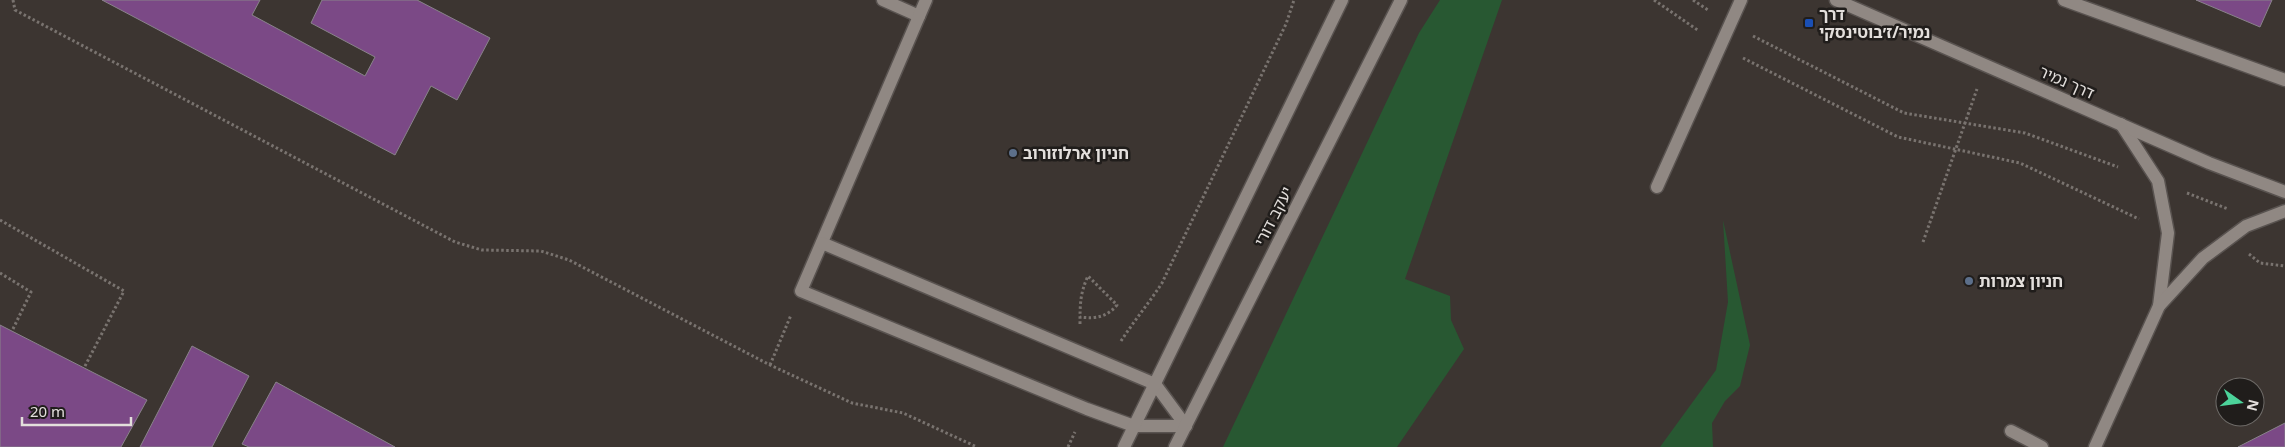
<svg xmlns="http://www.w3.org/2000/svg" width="2285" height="447" viewBox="0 0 2285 447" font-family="'Noto Sans','Noto Sans Hebrew',sans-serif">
<rect width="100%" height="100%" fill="#3c3531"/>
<g fill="#285832">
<path d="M1440,0h62l-97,279 45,17 1,24 13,29 -67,98h-174l196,-414z"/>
<path d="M1723,220l27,125 -10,41 -15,15 -13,22 1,24h-53l56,-77 12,-68z"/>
</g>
<g fill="#7b4986" stroke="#89838a">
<path d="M102,0h158l-8,15 113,61 10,-19 -64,-34 11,-23h95l73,38 -33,62 -26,-14 -36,69z"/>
<path d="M2196,0h76l-12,27z"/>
<path d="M0,325l147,75 -26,47h-121z"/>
<path d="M192,346l57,30 -37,71h-72z"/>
<path d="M276,382l119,65h-146l-7,-3z"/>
<path d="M2285,423v24h-47z"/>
</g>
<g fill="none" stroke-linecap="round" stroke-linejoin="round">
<defs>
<g id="lane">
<path d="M883,0l36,16"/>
<path d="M926,0l-125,291 286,118 47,17"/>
<path d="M1657,187l84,-187"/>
<path d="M822,243l333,141"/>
<path d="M2011,431l31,16"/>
</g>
<g id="street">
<path d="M2121,124l37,57 10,52 -9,73"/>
<path d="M2095,447l64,-141 44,-48 43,-32 39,-15"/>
</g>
<g id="secondary">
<path d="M1836,0l373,163 76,29"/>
<path d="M2064,0l221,80"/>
<path d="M1155,384l31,42"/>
<path d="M1134,426h52"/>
<path d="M1124,447l218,-447"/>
<path d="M1175,447l226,-447"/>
</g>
</defs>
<use href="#lane" stroke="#595350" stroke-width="15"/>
<use href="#street" stroke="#595350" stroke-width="15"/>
<use href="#secondary" stroke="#595350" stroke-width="15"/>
<g stroke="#79736f" stroke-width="3" stroke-dasharray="2.5 2.5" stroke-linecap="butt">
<path d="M13,0l2,10 440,232 27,8 59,1 28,9 201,105 82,38 51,10 74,34"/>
<path d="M1654,0l45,31"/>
<path d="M1693,0l15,10"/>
<path d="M1753,36l151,77 121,20 93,34"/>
<path d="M1743,58l155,79 122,26 119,56"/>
<path d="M2187,193l41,16"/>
<path d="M0,220l124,71 -40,77"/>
<path d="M1923,242l54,-153"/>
<path d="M2249,254l11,9 25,3"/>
<path d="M0,273l31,19 -19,39"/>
<path d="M1080,324c0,-19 0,-31 8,-48l29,29c-10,12 -21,14 -37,12"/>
<path d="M1121,341c13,-20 28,-38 41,-58l124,-259 8,-24"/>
<path d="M770,365l21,-50"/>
<path d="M1068,447l7,-15"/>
</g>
<use href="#lane" stroke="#908883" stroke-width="12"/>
<use href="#street" stroke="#908883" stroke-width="12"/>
<use href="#secondary" stroke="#908883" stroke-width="12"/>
</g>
<rect fill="#1a4fb4" stroke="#201d1b" stroke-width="2" x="1804" y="18" width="10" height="10" rx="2.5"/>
<g fill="#5c6f8a" stroke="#201d1b" stroke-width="2">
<circle cx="1013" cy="153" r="5"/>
<circle cx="1969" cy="281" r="5"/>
</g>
<g text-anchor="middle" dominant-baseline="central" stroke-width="5" stroke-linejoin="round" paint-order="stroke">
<g font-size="16" font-weight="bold" fill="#e3dfdc" stroke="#201d1b" text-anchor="start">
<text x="1819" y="14">דרך<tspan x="1819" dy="18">נמיר/ז׳בוטינסקי</tspan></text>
<text x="1023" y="153">חניון ארלוזורוב</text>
<text x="1979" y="281">חניון צמרות</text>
</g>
<g font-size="16" fill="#e3dfdc" stroke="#201d1b">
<text transform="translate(2067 82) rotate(24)">דרך נמיר</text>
<text transform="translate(1273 216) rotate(-63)">יעקב דורי</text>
</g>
</g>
<g transform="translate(2240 402) rotate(104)"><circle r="24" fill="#201d1b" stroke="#6e6b68"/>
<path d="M0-4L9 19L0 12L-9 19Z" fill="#4cd39a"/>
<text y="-8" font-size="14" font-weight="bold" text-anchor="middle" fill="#e3dfdc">N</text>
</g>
<path d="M22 417v8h109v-8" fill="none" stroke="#e3dfdc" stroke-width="2.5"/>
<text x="30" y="417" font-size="15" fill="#e3dfdc" stroke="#201d1b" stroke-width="4" paint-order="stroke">20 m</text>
</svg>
